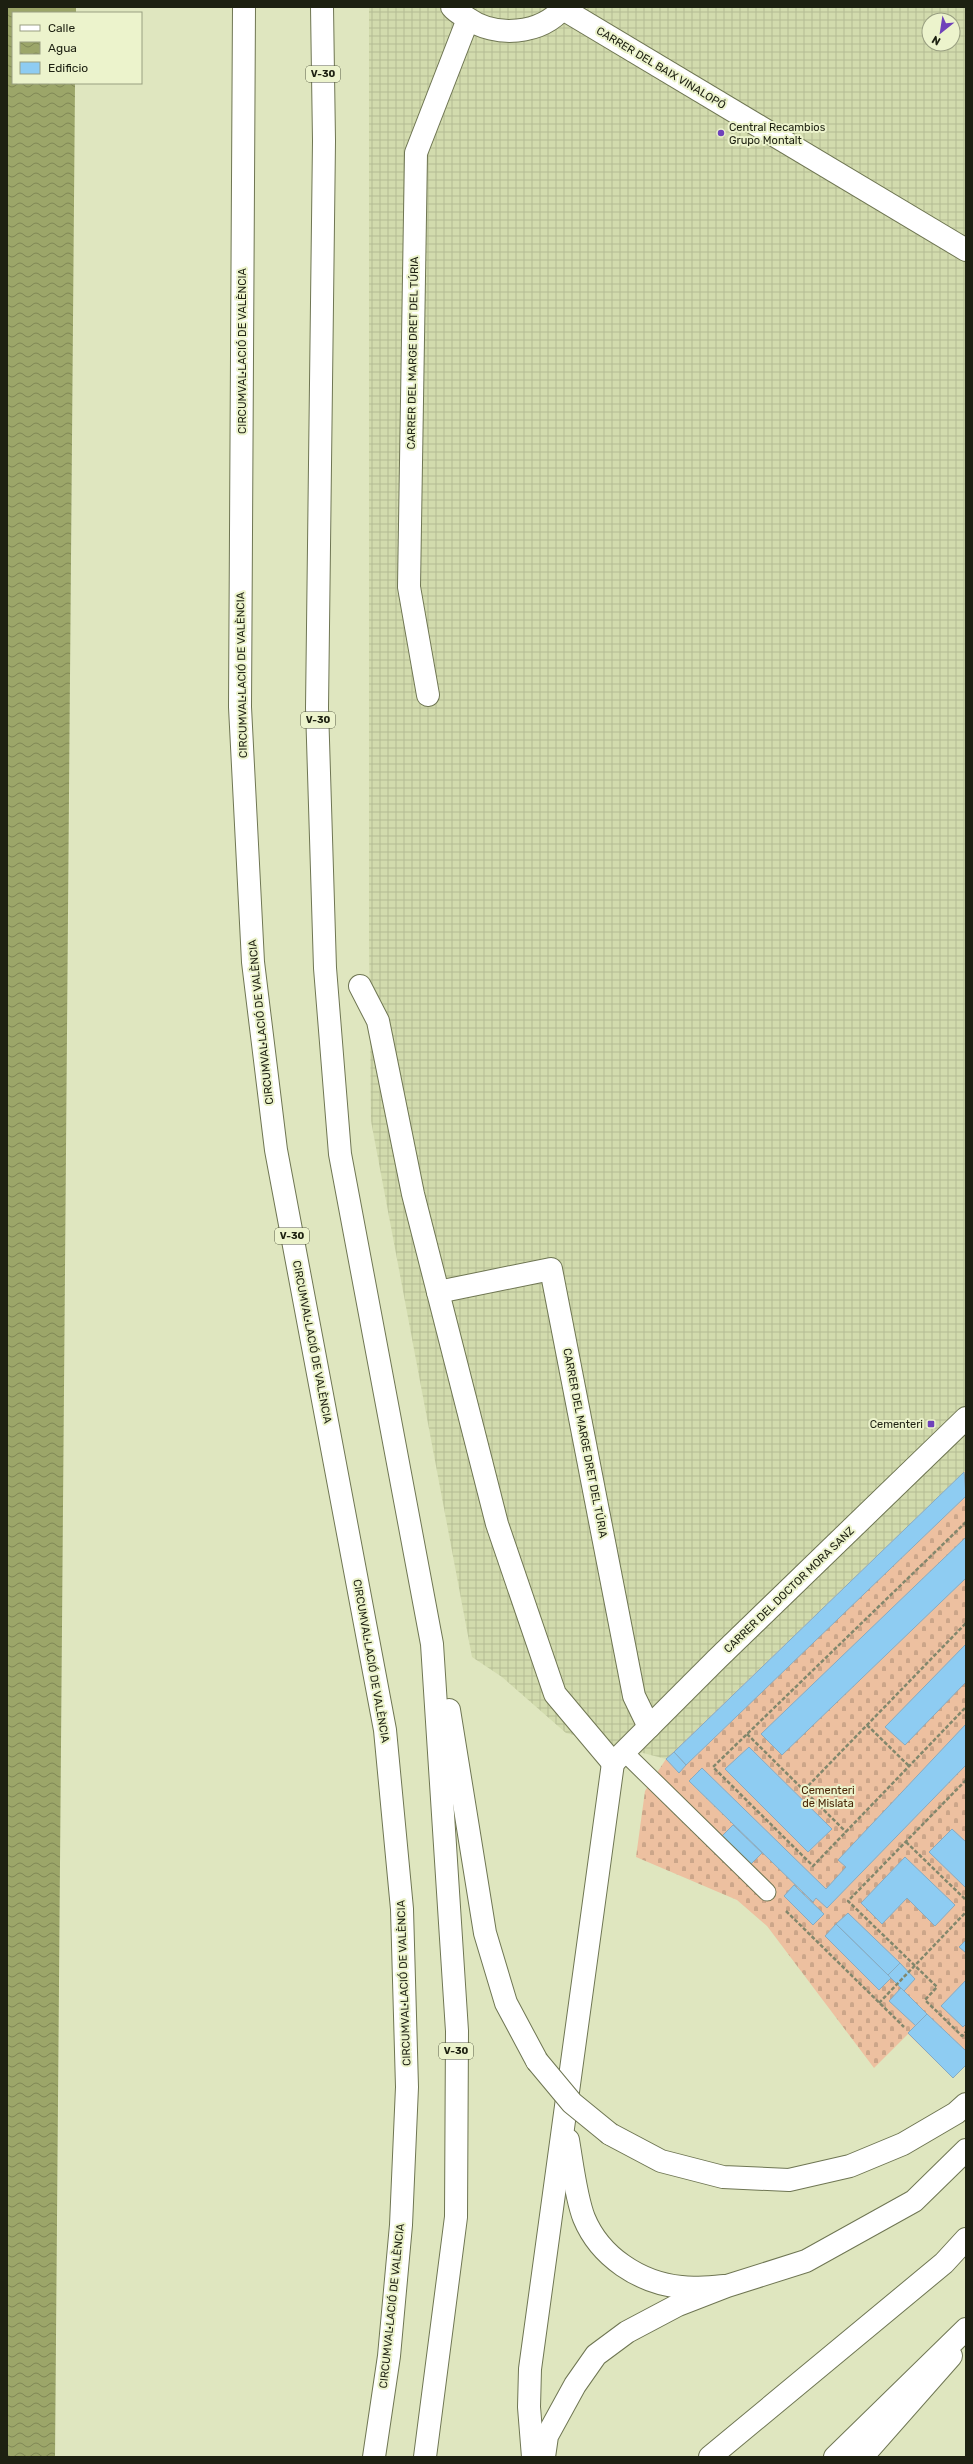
<svg xmlns="http://www.w3.org/2000/svg" width="973" height="2464" viewBox="0 0 973 2464" font-family="Rubik,sans-serif">
<defs>
<pattern id="industrial-grid" width="8" height="8" patternUnits="userSpaceOnUse"><rect width="8" height="8" fill="#d2dbad"/><path d="M0 4h8M4 0v8" fill="none" stroke="#b4bc94"/></pattern>
<pattern id="cemetery-stones" width="16" height="16" patternUnits="userSpaceOnUse"><rect width="16" height="16" fill="#edc0a0"/><path d="M2 7V4a2 2 0 0 1 4 0v3zM10 15v-3a2 2 0 0 1 4 0v3z" fill="#cba589"/></pattern>
<pattern id="water-waves" width="16" height="10" patternUnits="userSpaceOnUse"><rect width="16" height="10" fill="#9ca669"/><path d="M0 5q4-4 8 0t8 0" fill="none" stroke="#7f8755"/></pattern>
</defs>
<rect width="100%" height="100%" fill="#dfe6bf"/>
<path fill="url(#industrial-grid)" fill-rule="evenodd" d="M369,7h597v1463l-300,289 -100,-26 -64,-56 -30,-20 -101,-536 -2,-180zM929,20h24v24h-24z"/>
<path fill="url(#cemetery-stones)" d="M966,1470v595l-13,13 -45,-44 -34,34 -107,-142 -30,-26 -101,-43 9,-66 21,-32z"/>
<path fill="url(#water-waves)" d="M7,7h69v6h-63v70h62l-20,2374h-48z"/>
<g fill="#8eccf2" stroke="#86abc2">
<path d="M964,1472l2,24 -280,269 -12,-13z"/>
<path d="M966,1537v41l-184,177 -21,-21z"/>
<path d="M966,1644v38l-61,63 -20,-18z"/>
<path d="M966,1724v41l-139,143 -11,-10 -3,4 -124,-121 13,-13 124,121 20,-22 -8,-7z"/>
<path d="M749,1747l83,82 -24,23 -83,-83z"/>
<path d="M674,1752l12,13 -7,8 -13,-14z"/>
<path d="M733,1825l29,28 -12,12 -29,-28z"/>
<path d="M952,1829l14,13v46l-37,-36z"/>
<path d="M905,1857l50,48 -20,21 -28,-28 -25,26 -21,-21z"/>
<path d="M794,1885l30,29 -11,11 -29,-29z"/>
<path d="M848,1913l52,50 -12,12 -52,-51z"/>
<path d="M836,1924l55,54 -12,12 -54,-54z"/>
<path d="M966,1940v13l-7,-6z"/>
<path d="M900,1963l15,16 -11,12 -16,-16z"/>
<path d="M966,1980v44l-3,3 -22,-21z"/>
<path d="M901,1988l26,26 -11,12 -27,-25z"/>
<path d="M927,2014l39,37v14l-13,13 -45,-45z"/>
</g>
<g fill="none" stroke-linecap="round" stroke-linejoin="round">
<defs>
<path id="service" d="M624,1752l143,140"/>
<g id="minor">
<path d="M452,7c4,5 10,8 15,11 28,20 74,17 97,-11"/>
<path d="M563,9l403,241"/>
<path d="M428,695l-19,-108 7,-434 52,-134"/>
<path d="M360,986l18,35 35,173 84,330 58,170 58,69"/>
<path d="M438,1292l113,-23 83,427 15,31"/>
<path d="M613,1763l104,-104 249,-241"/>
<path d="M568,2140c4,23 8,58 16,78 16,39 56,65 97,69 14,2 29,0 43,-1"/>
<path d="M533,2457l-4,-50 1,-38 83,-606"/>
<path d="M862,2457l89,-101"/>
</g>
<g id="tertiary">
<path d="M544,2457l3,-21 28,-51 21,-30 31,-23 51,-27 49,-19 79,-25 108,-60 52,-51"/>
<path d="M835,2457l131,-128"/>
</g>
<g id="trunk">
<path d="M322,7l2,134 -7,567 8,260 15,186 92,490 25,387 -1,186 -31,240"/>
<path d="M449,1710l36,223 21,70 31,58"/>
<path d="M610,2134l51,27 62,16 66,3 61,-14 53,-22 53,-31 10,-9"/>
<path d="M710,2457l234,-194 22,-24"/>
</g>
<path id="motorway" d="M244,7l-4,700 13,255 23,188 109,580 17,179 5,178 -6,138 -12,131 -15,101"/>
</defs>
<use href="#service" stroke="#6f7653" stroke-width="19"/>
<use href="#minor" stroke="#6f7653" stroke-width="24"/>
<use href="#tertiary" stroke="#6f7653" stroke-width="24"/>
<use href="#trunk" stroke="#6f7653" stroke-width="24"/>
<use href="#motorway" stroke="#6f7653" stroke-width="24"/>
<g stroke="#82876c" stroke-width="2.5" stroke-dasharray="4 2" stroke-linecap="butt">
<path d="M966,1522l-253,245 100,99 153,-159"/>
<path d="M867,1725l42,41"/>
<path d="M747,1734l99,98"/>
<path d="M966,1780l-118,121 89,86 -12,13 37,36 4,-4"/>
<path d="M804,1790l162,-167"/>
<path d="M906,1842l60,58"/>
<path d="M786,1911l118,116"/>
<path d="M879,2003l87,-91"/>
</g>
<use href="#service" stroke="#fff" stroke-width="17"/>
<use href="#minor" stroke="#fff" stroke-width="22"/>
<use href="#tertiary" stroke="#fff" stroke-width="22"/>
<use href="#trunk" stroke="#fff" stroke-width="22"/>
<use href="#motorway" stroke="#fff" stroke-width="22"/>
<defs>
<path id="trunk-bridge" d="M537,2061l35,42 38,31"/>
</defs>
<use href="#trunk-bridge" stroke="#6f7653" stroke-width="24" stroke-linecap="butt"/>
<use href="#trunk-bridge" stroke="#fff" stroke-width="22"/>
</g>
<g fill="#6f42ba" stroke="#ecf3cc" stroke-width="1.5">
<circle cx="721" cy="133" r="4"/>
<rect x="927" y="1420" width="8" height="8" rx="2"/>
</g>
<g text-anchor="middle" dominant-baseline="central" stroke-width="4" stroke-linejoin="round" paint-order="stroke">
<g fill="#ecf3cc" stroke="#5b5f49" stroke-width="1">
<rect x="306" y="66" width="34" height="16" rx="3"/>
<rect x="301" y="712" width="34" height="16" rx="3"/>
<rect x="275" y="1228" width="34" height="16" rx="3"/>
<rect x="439" y="2043" width="34" height="16" rx="3"/>
</g>
<g font-size="10" font-weight="bold" fill="#1d2011">
<text x="323" y="74">V-30</text>
<text x="318" y="720">V-30</text>
<text x="292" y="1236">V-30</text>
<text x="456" y="2051">V-30</text>
</g>
<g font-size="11" fill="#1d2011" stroke="#ecf3cc">
<text transform="translate(661 68) rotate(31)">CARRER DEL BAIX VINALOPÓ</text>
<text transform="translate(242 351) rotate(-90)">CIRCUMVAL·LACIÓ DE VALÈNCIA</text>
<text transform="translate(413 353) rotate(-89)">CARRER DEL MARGE DRET DEL TÚRIA</text>
<text transform="translate(242 675) rotate(-91)">CIRCUMVAL·LACIÓ DE VALÈNCIA</text>
<text transform="translate(261 1022) rotate(-96)">CIRCUMVAL·LACIÓ DE VALÈNCIA</text>
<text transform="translate(312 1342) rotate(79)">CIRCUMVAL·LACIÓ DE VALÈNCIA</text>
<text transform="translate(585 1443) rotate(79)">CARRER DEL MARGE DRET DEL TÚRIA</text>
<text transform="translate(789 1590) rotate(-44)">CARRER DEL DOCTOR MORA SANZ</text>
<text transform="translate(371 1661) rotate(80)">CIRCUMVAL·LACIÓ DE VALÈNCIA</text>
<text transform="translate(404 1983) rotate(-92)">CIRCUMVAL·LACIÓ DE VALÈNCIA</text>
<text transform="translate(392 2306) rotate(-84)">CIRCUMVAL·LACIÓ DE VALÈNCIA</text>
</g>
<g font-size="11" fill="#1d2011" stroke="#ecf3cc" text-anchor="start">
<text x="729" y="127">Central Recambios<tspan x="729" dy="13">Grupo Montalt</tspan></text>
<text x="923" y="1424" text-anchor="end">Cementeri</text>
</g>
<g font-size="11" fill="#4a2607" stroke="#ecf3cc">
<text x="828" y="1790">Cementeri<tspan x="828" dy="13">de Mislata</tspan></text>
</g>
</g>
<rect width="973" height="2464" fill="none" stroke="#1d2011" stroke-width="16"/>
<rect x="12" y="12" width="130" height="72" fill="#ecf3cc" stroke="#999f81"/>
<rect x="20" y="25" width="20" height="6" fill="#ffffff" stroke="#999f81"/>
<text x="48" y="32" font-size="12" fill="#1d2011">Calle</text>
<rect x="20" y="42" width="20" height="12" fill="url(#water-waves)" stroke="#999f81"/>
<text x="48" y="52" font-size="12" fill="#1d2011">Agua</text>
<rect x="20" y="62" width="20" height="12" fill="#8eccf2" stroke="#999f81"/>
<text x="48" y="72" font-size="12" fill="#1d2011">Edificio</text>
<g transform="translate(941 32) rotate(210)"><circle r="19" fill="#ecf3cc" stroke="#999f81"/>
<path d="M0-3L7 15L0 10L-7 15Z" fill="#6f42ba"/>
<text y="-6" font-size="11" font-weight="bold" text-anchor="middle" fill="#1d2011">N</text>
</g>
</svg>
